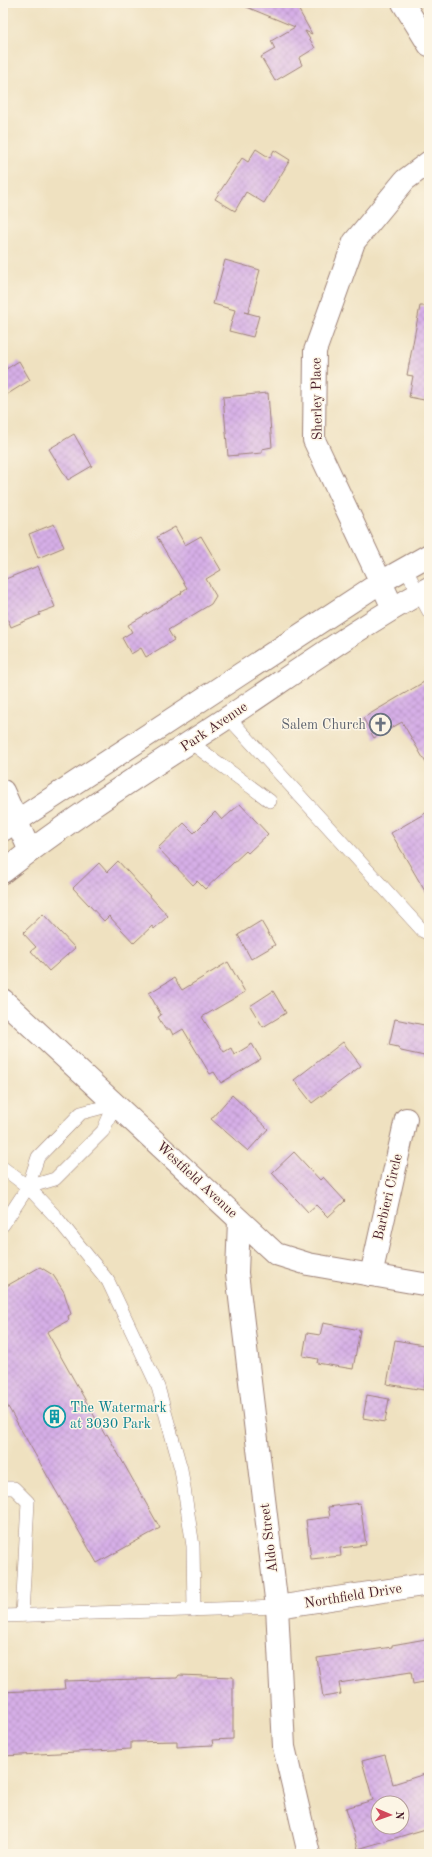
<svg xmlns="http://www.w3.org/2000/svg" width="432" height="1857" viewBox="0 0 432 1857" font-family="'Old Standard TT',serif">
<defs>
<pattern id="building-cross-hatch" width="8" height="8" patternUnits="userSpaceOnUse"><rect width="8" height="8" fill="#d6afe7"/><path d="M0 0l8 8M0 8l8-8" fill="none" stroke="#b996c6"/></pattern>
</defs>
<rect width="100%" height="100%" fill="#fcf5e5"/>
<filter id="ink" filterUnits="userSpaceOnUse"><feTurbulence type="fractalNoise" baseFrequency=".025" numOctaves="2"/><feDisplacementMap in="SourceGraphic" scale="8" xChannelSelector="R" yChannelSelector="G"/><feConvolveMatrix kernelMatrix="1 2 1 2 8 2 1 2 1" color-interpolation-filters="sRGB"/></filter>
<filter id="wash" filterUnits="userSpaceOnUse"><feTurbulence type="fractalNoise" baseFrequency=".012" numOctaves="4" result="noise"/><feDisplacementMap in="SourceGraphic" scale="16" xChannelSelector="R" yChannelSelector="G"/><feGaussianBlur stdDeviation="0.9" result="paint"/><feColorMatrix in="noise" values="0 0 0 0 0 0 0 0 0 0 0 0 0 0 0 0 0 1.4 0 .05"/><feComposite in="paint" operator="in"/></filter>
<g filter="url(#wash)">
<rect width="100%" height="100%" fill="#efe1c0"/>
<g id="blocks">
<g fill="url(#building-cross-hatch)" fill-rule="evenodd">
<path d="M237,3h58l17,31 -7,-3 10,17 -16,10 3,7 -27,16 -14,-24 14,-8 -4,-8 24,-14z"/>
<path d="M256,149l14,9 4,-8 16,10 -26,43 -18,-11 -11,19 -20,-12 27,-41 6,4z"/>
<path d="M225,260l35,10 -12,43 -4,-1 15,4 -6,21 -24,-6 6,-21 -22,-6z"/>
<path d="M420,306h9v95l-20,-4 4,-21 -6,-1z"/>
<path d="M19,361l11,19 -27,17v-26z"/>
<path d="M268,393l4,54 -10,2v4l-34,3 -5,-59z"/>
<path d="M74,434l18,32 -24,14 -19,-31z"/>
<path d="M54,524l10,23 -26,11 -9,-24z"/>
<path d="M175,527l10,18 16,-9 20,34 -15,9 10,17 -5,8 -43,26 6,10 -28,17 -5,-9 -10,6 -9,-16 10,-6 -4,-7 54,-32 -1,-1 6,-4 -30,-51z"/>
<path d="M38,566l17,41 -16,6 1,2 -29,12 -8,-19v-28z"/>
<path d="M429,679v89l-27,-46 -28,16 -11,-20z"/>
<path d="M240,804l28,30 -20,19 -2,-2 -41,38 -8,-8 -4,4 -35,-37 26,-25 10,10 21,-21 7,8z"/>
<path d="M429,811v87l-38,-65z"/>
<path d="M118,861l50,55 -14,13 -2,-3 -18,17 -25,-27 -5,5 -31,-33 26,-25 8,9z"/>
<path d="M43,914l32,34 -26,23 -18,-20 5,-4 -13,-14z"/>
<path d="M261,921l14,24 -24,14 -13,-24z"/>
<path d="M228,962l17,30 -43,25 22,35 7,-4 3,7 18,-11 9,15 -40,24 -7,-11 -4,2 -27,-45 -10,6 -3,-6h-5l-7,-12 3,-2 -12,-22 25,-15 8,12z"/>
<path d="M273,991l13,22 -23,14 -13,-21z"/>
<path d="M395,1019l34,7v31l-28,-6 -3,-4 -9,-2z"/>
<path d="M343,1042l18,24 -49,37 -18,-23z"/>
<path d="M232,1095l36,34 -20,22 -37,-32z"/>
<path d="M294,1152l26,28 3,-3 22,24 -17,16 -12,-12 -8,7 -36,-39z"/>
<path d="M40,1267l13,8 6,9 5,8 7,22 -3,2 1,4 -22,12 58,103 2,-1 53,94 -63,35 -94,-165v-110z"/>
<path d="M323,1323l37,7 -7,39 -36,-6 1,-4 -15,-3 4,-23 13,2z"/>
<path d="M395,1340l34,6v13l-5,31 -37,-6z"/>
<path d="M367,1395l22,4 -4,23 -22,-4z"/>
<path d="M360,1503l6,42 -26,3 1,8 -30,3 -5,-39 24,-3 -2,-10z"/>
<path d="M426,1639l3,25v17l-16,3 -2,-12 -72,11 2,11 -18,3 -6,-39 75,-11v-2z"/>
<path d="M179,1675l54,2v62l-21,1 1,5 -22,1 -14,1v-6l-46,1v7l-128,7v-64l62,-3 -1,-8 113,-3z"/>
<path d="M385,1755l8,29 32,-10 4,10v44l-71,21 -12,-41 27,-8 -11,-39zM378,1803h24v24h-24z"/>
</g>
</g>
</g>
<g filter="url(#ink)">
<use href="#blocks" fill-opacity="0" stroke="#9c8076" stroke-width="1"/>
<g fill="none" stroke-linecap="round" stroke-linejoin="round">
<defs>
<g id="lane">
<path d="M405,568l24,44"/>
<path d="M228,717l195,214 6,3"/>
<path d="M190,742l80,59"/>
<path d="M3,1168l25,19 28,30 52,64 50,106 23,82 12,77 1,64"/>
<path d="M28,1187l27,-8 48,-48 12,-27"/>
<path d="M3,1225l25,-38 10,-30 43,-44 34,-9"/>
<path d="M3,1488h11l14,14 -6,113"/>
<path d="M3,1616l274,-9"/>
</g>
<g id="street">
<path d="M403,3l26,42"/>
<path d="M393,608l-79,-168 1,-89 39,-109 51,-62 24,-18"/>
<path d="M239,1220l-2,53 40,334 7,140 25,107"/>
<path d="M371,1275l35,-156"/>
<path d="M277,1607l152,-23"/>
</g>
<g id="secondary">
<path d="M3,791l27,60"/>
<path d="M3,830l378,-248 48,-27"/>
<path d="M3,872c72,-57 151,-106 227,-156 66,-44 130,-90 199,-128"/>
<path d="M3,1000l273,254 32,10 121,21"/>
</g>
</defs>
<use href="#lane" stroke="#9c8076" stroke-width="14"/>
<use href="#street" stroke="#9c8076" stroke-width="24"/>
<use href="#secondary" stroke="#9c8076" stroke-width="24"/>
<use href="#lane" stroke="#fff" stroke-width="13"/>
<use href="#street" stroke="#fff" stroke-width="22"/>
<use href="#secondary" stroke="#fff" stroke-width="22"/>
</g>
</g>
<defs>
<symbol id="church-ring" viewBox="-11 -11 22 22"><circle r="9.5" fill="#fcf5e5" stroke="#6b7280" stroke-width="1.5"/><path d="M-1.2-6h2.4v3.5h3.3v2.4h-3.3V6h-2.4V-.1h-3.3v-2.4h3.3Z" fill="#6b7280"/></symbol>
<symbol id="building-ring" viewBox="-11 -11 22 22"><circle r="9.5" fill="#fcf5e5" stroke="#0f9aa8" stroke-width="1.5"/><path d="M-4-6H4V6H1V3H-1V6H-4ZM-2.5-4.3h1.7v1.8h-1.7ZM.8-4.3h1.7v1.8H.8ZM-2.5-1h1.7V.8h-1.7ZM.8-1h1.7V.8H.8Z" fill="#0f9aa8"/></symbol>
</defs>
<g fill-rule="evenodd">
<use href="#church-ring" x="368" y="712" width="25" height="25"/>
<use href="#building-ring" x="42" y="1404" width="25" height="25"/>
</g>
<g text-anchor="middle" dominant-baseline="central" stroke-width="3" stroke-linejoin="round" paint-order="stroke">
<g font-size="14" fill="#4a1f2b" stroke="#fcf5e5">
<text transform="translate(317 399) rotate(-91)">Sherley Place</text>
<text transform="translate(214 727) rotate(-34)">Park Avenue</text>
<text transform="translate(197 1180) rotate(43)">Westfield Avenue</text>
<text transform="translate(388 1197) rotate(-77)">Barbieri Circle</text>
<text transform="translate(269 1538) rotate(-97)">Aldo Street</text>
<text transform="translate(353 1596) rotate(-9)">Northfield Drive</text>
</g>
<g font-size="14" fill="#5b616d" stroke="#fcf5e5" text-anchor="end">
<text x="366" y="725">Salem Church</text>
</g>
<g font-size="14" fill="#0d838f" stroke="#fcf5e5" text-anchor="start">
<text x="70" y="1408">The Watermark<tspan x="70" dy="16">at 3030 Park</tspan></text>
</g>
</g>
<rect width="432" height="1857" fill="none" stroke="#fcf5e5" stroke-width="16"/>
<g transform="translate(390 1815) rotate(92)"><circle r="19" fill="#fcf5e5" stroke="#b59f9b"/>
<path d="M0-3L7 15L0 10L-7 15Z" fill="#d1495b"/>
<text y="-6" font-size="11" font-weight="bold" text-anchor="middle" fill="#4a1f2b">N</text>
</g>
</svg>
